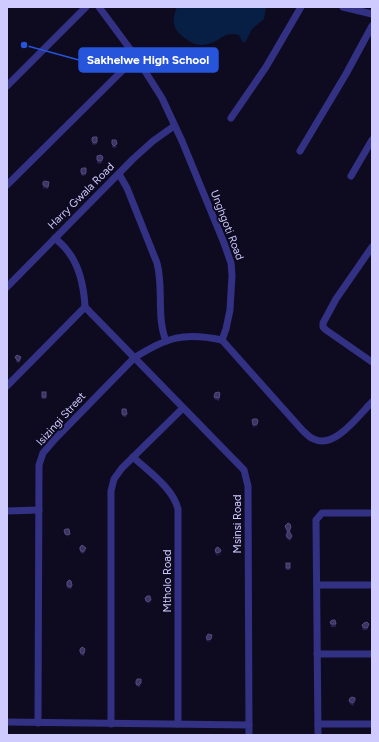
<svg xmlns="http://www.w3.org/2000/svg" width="379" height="742" viewBox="0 0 379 742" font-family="Figtree,sans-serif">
<rect width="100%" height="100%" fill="#0e0b21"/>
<path fill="#071f44" d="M177,7h89l-2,12 -12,10 -7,14 -3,-2 -3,-6c-11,-3 -15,1 -23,6 -4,2 -11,4 -15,4 -5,0 -11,-3 -15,-6 -13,-9 -15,-17 -9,-32z"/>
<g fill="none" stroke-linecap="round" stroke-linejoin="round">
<g stroke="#323184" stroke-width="7">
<path d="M99,7l37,50 26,41 20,43 42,102 7,20 1,12 -2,35 -4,19 -4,11"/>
<path d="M343,7l29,7"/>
<path d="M7,86l79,-79"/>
<path d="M231,118l35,-51 35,-60"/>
<path d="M300,151l46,-77 26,-48"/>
<path d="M119,174l8,14 30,75c7,26 -1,53 9,78"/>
<path d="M351,176l21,-36"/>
<path d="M7,185l129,-128"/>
<path d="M372,247l-36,52 -13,24v4l3,3 46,32"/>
<path d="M7,287l126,-128 20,-18 21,-15"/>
<path d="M85,307l159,163 4,16 1,249"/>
<path d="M222,340l82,92c3,2 6,6 10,7 20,11 45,-24 58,-37"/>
<path d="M7,386l78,-79c-1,-19 -6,-43 -19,-58 -3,-4 -8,-8 -11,-11"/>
<path d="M133,457c15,14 40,31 45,52v215"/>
<path d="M7,511l32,-1"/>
<path d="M317,585h55"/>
<path d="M317,654h55"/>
<path d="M7,722l242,3"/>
<path d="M38,723l1,-258 4,-12 12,-14 79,-81c33,-21 50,-26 88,-18"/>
<path d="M111,724v-233l3,-12 8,-11 61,-60"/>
<path d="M318,724h54"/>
<path d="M318,735l-2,-215 6,-7h50"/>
</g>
</g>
<g fill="#292251">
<path d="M103,60l4,1v7l-2,1 -3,-1z"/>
<path d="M97,137v7l-3,1 -2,-1v-6z"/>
<path d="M112,140l5,7 -3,1 -2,-1z"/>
<path d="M97,156l6,4 -1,2 -2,2 -3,-1z"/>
<path d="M86,168v7l-4,1 -1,-2v-2z"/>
<path d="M43,182l6,3 -1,4 -5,-1z"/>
<path d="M16,359h5l-2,4 -3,-1z"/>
<rect x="42" y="392" width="4" height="7"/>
<path d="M220,396l-1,5 -5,-2v-2z"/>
<path d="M122,409l5,7 -2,1 -3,-1z"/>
<path d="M252,420l6,3 -1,3 -4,1z"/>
<path d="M285,526l6,3 -1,3 2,6 -2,3 -4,-3 1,-5 -2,-5z"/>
<path d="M80,547l6,3 -3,4 -3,-2z"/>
<path d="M215,551l6,2 -1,2 -3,1 -2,-3z"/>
<rect x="286" y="563" width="4" height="7"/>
<path d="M67,582l5,6 -1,1 -4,-1z"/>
<path d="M335,620l1,7h-5l-1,-5z"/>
<path d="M362,625l7,1 -2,4h-4l-1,-2z"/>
<path d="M206,638l5,4h-3l-2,-2z"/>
<path d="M80,649l5,2 -1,5h-1l-3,-2z"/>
<path d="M136,681l5,5 -2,1 -3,-1z"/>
<path d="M349,701l6,2 -2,3 -4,-3z"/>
</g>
<g fill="#171136">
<path d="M70,534v2l-3,1v-2z"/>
<path d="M292,536v2l-2,3v-2z"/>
<path d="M221,550l-1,5 -3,1v-3z"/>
<path d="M151,600v3l-3,2v-3z"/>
<path d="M212,635l-1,7h-3v-2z"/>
<path d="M355,700v3l-2,3v-3z"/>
</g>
<g fill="#3b3464" stroke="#524c7c">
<path d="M93,137h4v5l-3,1 -2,-2v-3z"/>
<path d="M112,140h4l1,4 -3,2 -2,-2z"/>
<path d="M101,155l2,2 -1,3 -2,1 -3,-1v-4z"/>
<path d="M83,168h3v5l-4,1 -1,-2v-3z"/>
<path d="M45,181l4,1 -1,5 -5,-2v-3z"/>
<path d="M17,355l4,2 -2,4 -3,-2 -1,-2z"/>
<rect x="42" y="392" width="4" height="5"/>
<path d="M218,392l2,1 -1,5 -5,-1 1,-4z"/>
<path d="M122,409h4l1,5 -2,1 -3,-1z"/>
<path d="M253,419h4l1,2 -1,3 -4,1 -1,-5z"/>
<path d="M288,523l2,1 1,3 -2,4 3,5 -2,3 -4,-3 2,-5 -3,-5z"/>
<path d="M66,529h3l1,5 -3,1 -2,-1 -1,-4z"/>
<path d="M82,545l4,3 -3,4 -3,-2v-3z"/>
<path d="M218,547l3,3 -1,2 -3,1 -2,-2 1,-3z"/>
<rect x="286" y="563" width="4" height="5"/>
<path d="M69,580l2,1 1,4 -1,2 -4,-1v-4z"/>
<path d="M147,596h3l1,4 -3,2 -2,-1 -1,-3z"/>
<path d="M332,620h3l1,4h-5l-1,-2z"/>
<path d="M367,622l2,2 -2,4 -4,-1 -1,-2 2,-2z"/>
<path d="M208,634l4,1 -1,4 -3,1 -2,-2z"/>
<path d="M82,647l3,2 -1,4 -1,1 -3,-2v-3z"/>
<path d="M137,679h4v4l-2,2 -3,-1v-3z"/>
<path d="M352,697l3,1v2l-2,3 -4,-2 1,-3z"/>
</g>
<g text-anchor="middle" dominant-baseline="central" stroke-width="4" stroke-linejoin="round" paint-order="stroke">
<g font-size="11" fill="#cfcbff" stroke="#0e0b21">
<text transform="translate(81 196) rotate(-45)">Harry Gwala Road</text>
<text transform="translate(227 225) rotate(69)">Unghgoti Road</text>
<text transform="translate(61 419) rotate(-48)">Isizingi Street</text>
<text transform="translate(237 524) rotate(-90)">Msinsi Road</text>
<text transform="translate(167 581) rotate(-90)">Mtholo Road</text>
</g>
</g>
<path fill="none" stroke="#2654da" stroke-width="1.5" d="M24 45L79 60"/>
<circle fill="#2654da" stroke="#0e0b21" stroke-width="1.5" cx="24" cy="45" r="4"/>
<rect fill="#2654da" stroke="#2654da" stroke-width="1.5" x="79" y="48" width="139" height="24" rx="4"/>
<g font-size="12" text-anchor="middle" font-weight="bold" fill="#fff">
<text x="148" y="64">Sakhelwe High School</text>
</g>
<rect width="379" height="742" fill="none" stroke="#cfcbff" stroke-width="16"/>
</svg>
